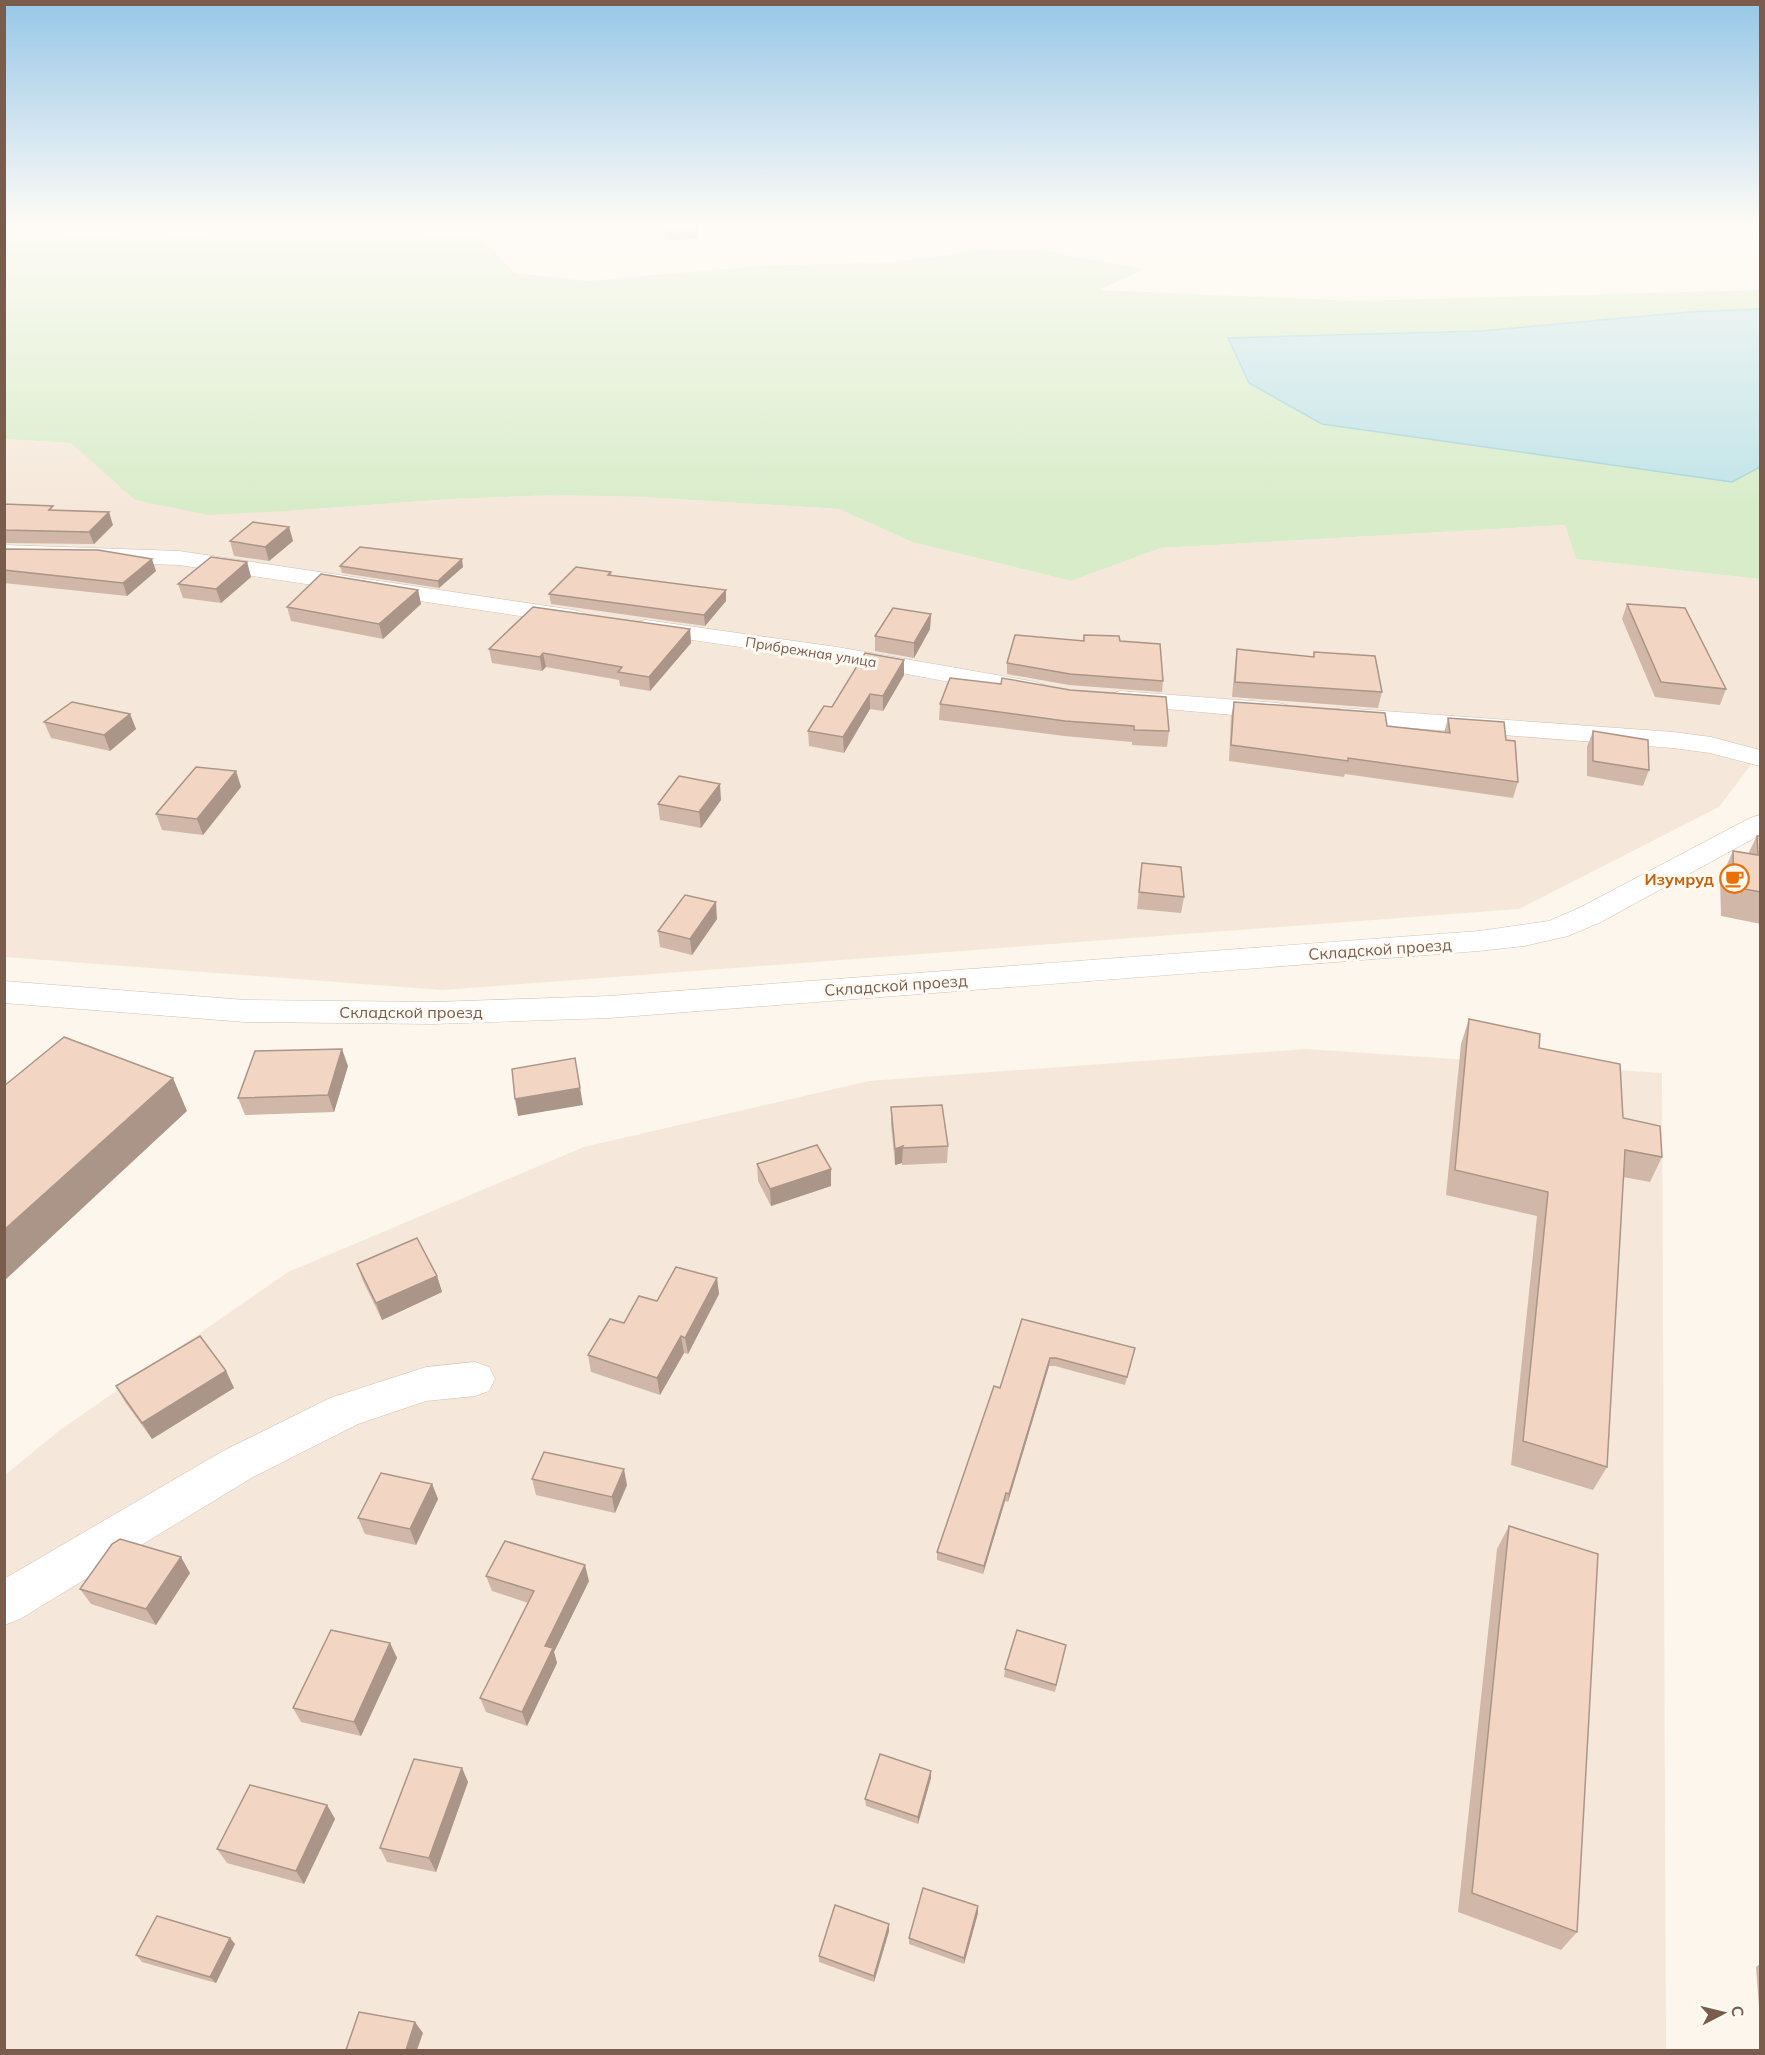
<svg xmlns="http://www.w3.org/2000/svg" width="1765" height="2055" viewBox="0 0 1765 2055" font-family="Mulish,sans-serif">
<rect width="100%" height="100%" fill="#fdf6ec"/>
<g fill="#f5e8da">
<path d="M4,439l67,4 26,22 190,46 164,-12 106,-4 85,2 197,12 73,33 159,39 90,-33 404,-23 11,34 184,20v174l-41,54 -200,102 -1077,81 -437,-33z"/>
<path d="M1306,1049l356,24 4,977h-1661v-575l55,-45 228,-158 296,-125 285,-66z"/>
</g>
<g fill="#d8ecc9">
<path d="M265,222h142l16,12 56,3 36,36 74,8 172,-15 136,-4 94,-13h42l111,20 -45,21 257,11 404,-11v19l-71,3 -208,19 251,151 28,-15v112l-184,-20 -11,-34 -404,23 -90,33 -159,-39 -73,-33 -197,-12 -85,-2 -106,4 -164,12 -78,4 -74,-15 -64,-57 -66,-4 -1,-210 144,11 75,-8z"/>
<path d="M1661,222h99v15z"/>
</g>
<path fill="#bfe3e8" stroke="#a5d3da" stroke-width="1.5" d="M1760,309v158l-28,15 -410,-58 -73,-41 -21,-45 253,-7 208,-19z"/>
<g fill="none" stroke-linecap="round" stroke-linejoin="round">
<defs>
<g id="minor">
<path d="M4,545l175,6 395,59 8,2 4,5 -4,5 -8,2 -395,-59 -175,-6z"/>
<path d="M646,620l191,27 199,35 9,3 4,5 -4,5 -9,3 -199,-37 -200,-29 -3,-5 3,-5z"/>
<path d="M1120,691l158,12 9,2 4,6 -4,6 -9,2 -167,-15 -4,-5 4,-5z"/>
<path d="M1342,708l331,24 38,5 49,13v16l-50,-13 -37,-5 -340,-26 -4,-6 4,-6z"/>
<path d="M1760,815v20l-159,87 -33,14 -44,10 -45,5 -870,67 -176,6 -188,-2 -241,-19v-22l241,19 188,2 176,-6 870,-65 70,-10 30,-13 171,-90z"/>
<path d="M475,1362l14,5 6,12 -6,12 -14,5 -49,5 -68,23 -105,53 -233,142 -16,6v-46l219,-128 107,-53 96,-31z"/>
</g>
</defs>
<use href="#minor" stroke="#d1beb0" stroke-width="1"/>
<use href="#minor" fill="#fff" fill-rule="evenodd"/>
</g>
<g fill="#d1b7a8">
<path d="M700,222l-4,17 -30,1 -1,-9z"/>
<path d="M4,504l50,6 59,15 -19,19 -90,-1z"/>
<path d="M289,527l4,14 -24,20 -35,-5 -4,-15z"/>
<path d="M4,549l152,22 -29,25 -123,-13z"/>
<path d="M247,562l4,15 -30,26 -38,-5 -5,-14z"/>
<path d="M340,566l123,1 -24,21 -97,-15z"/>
<path d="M611,572v3l115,26 -21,25 -154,-22 -2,-10z"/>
<path d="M418,590l3,14 -38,35 -92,-18 -4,-14z"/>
<path d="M1627,604l99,85 -6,16 -65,-8 -33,-78z"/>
<path d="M931,614l-1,15 -16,29 -39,-7v-15z"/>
<path d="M690,629l1,14 -41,48 -30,-5 -1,-6 -73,-13 -4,4 -50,-8 -3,-14z"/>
<path d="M1084,635l36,6 43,40 -1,11 -93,-7 -62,-11v-11l76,-22z"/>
<path d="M1237,649l76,8 1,-5 68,40 -4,16 -146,-11 3,-33z"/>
<path d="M904,660v15l-21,36 -13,-2 -26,44 -35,-7 -1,-15 24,-24z"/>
<path d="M950,678l219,53 -2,16 -35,-2v-3l-68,-6 -125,-16 1,-16z"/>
<path d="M1234,702l153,24 57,7 4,-15 58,22 12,42 -5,16 -168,-24 -1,3 -115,-16 2,-44z"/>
<path d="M130,714l6,15 -26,22 -59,-13 -7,-16z"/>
<path d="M1593,731l56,39 -6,16 -56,-10v-29z"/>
<path d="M236,771l5,16 -38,48 -41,-5 -6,-16z"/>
<path d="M721,800l-20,28 -41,-8 -2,-16z"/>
<path d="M1757,836h4v88l-40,-8 -1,-36 13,-29 15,3z"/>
<path d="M1142,863l42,34 -3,16 -44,-4z"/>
<path d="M717,919l-25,36 -32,-8 -2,-16z"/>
<path d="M1469,1019l70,29 84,70 39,39 -12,25 -27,-5 -16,290 -14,23 -82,-25 26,-249 -91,-21 15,-151z"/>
<path d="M348,1066l-14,46 -89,3 -7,-17z"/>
<path d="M891,1107l57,39 -1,17 -45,2v-2l-7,2 -4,-41z"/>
<path d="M757,1164l74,5v17l-60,20 -13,-25z"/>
<path d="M357,1264l80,12 5,16 -60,28 -19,-39z"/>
<path d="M717,1278l2,16 -31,60 -4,-1 -24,42 -69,-23 -3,-17 36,-32 33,-22z"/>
<path d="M1022,1319l113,29 -10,37 -70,-19h-6l-41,136 -3,-1 -22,73 -46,-14v-8l63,-164z"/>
<path d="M226,1371l8,17 -82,51 -27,-37 -9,-16z"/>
<path d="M532,1479l95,6 -12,28 -79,-18z"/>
<path d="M432,1484l6,15 -22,46 -51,-11 -7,-16z"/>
<path d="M1509,1526l68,406 -16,18 -103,-38 39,-363z"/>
<path d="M190,1573l-34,52 -65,-21 -11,-15z"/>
<path d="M486,1576l103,5 -35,71 3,11 -30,63 -41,-14 -6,-14 48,-95 -36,-12z"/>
<path d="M390,1643l7,15 -36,78 -60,-14 -8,-14z"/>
<path d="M1066,1645l-11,47 -51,-15 1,-8z"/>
<path d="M462,1768l6,14 -32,90 -49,-10 -7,-14z"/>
<path d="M931,1771v7l-13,46 -52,-18 -1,-7z"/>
<path d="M327,1805l8,14 -31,65 -77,-21 -10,-14z"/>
<path d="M978,1906v7l-14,51 -55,-20v-6z"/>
<path d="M889,1924v7l-15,51 -55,-20v-6z"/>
<path d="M230,1938l5,6 -19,39 -74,-21 -6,-7z"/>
<path d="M1761,1963v70l-5,-66z"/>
</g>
<g fill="#aa9588">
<path d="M697,222h3l-4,17 -1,-8z"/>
<path d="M109,512l4,13 -19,19 -5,-12z"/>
<path d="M289,527l4,14 -24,20 -4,-14z"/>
<path d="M152,559l4,12 -29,25 -4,-13z"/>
<path d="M462,559l1,8 -24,21 -1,-7z"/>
<path d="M247,562l4,15 -30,26 -5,-14z"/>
<path d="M418,590l3,14 -38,35 -4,-15z"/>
<path d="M726,590v11l-21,25 -1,-11z"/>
<path d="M931,614l-1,15 -16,29v-15z"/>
<path d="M690,629l1,14 -41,48 -1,-14z"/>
<path d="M543,653l3,14 -4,4 -2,-14z"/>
<path d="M904,660v15l-21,36v-15z"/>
<path d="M870,694v15l-26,44 -1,-16z"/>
<path d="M130,714l6,15 -26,22 -6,-16z"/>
<path d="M236,771l5,16 -38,48 -6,-16z"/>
<path d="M720,784l1,16 -20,28 -2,-16z"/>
<path d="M716,902l1,17 -25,36 -2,-16z"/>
<path d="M342,1049l6,17 -14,46 -6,-17z"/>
<path d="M575,1058l8,47 -65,11 -3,-17z"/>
<path d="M173,1078l14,33 -183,170v-51z"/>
<path d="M903,1146l-1,17 -7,2v-16z"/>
<path d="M831,1169v17l-60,20 -1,-17z"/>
<path d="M437,1276l5,16 -60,28 -6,-17z"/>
<path d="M717,1278l2,16 -31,60 -3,-16z"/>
<path d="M681,1336l3,17 -24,42 -3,-17z"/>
<path d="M1050,1358l-1,8 -41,136 1,-8z"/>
<path d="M226,1371l8,17 -82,51 -10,-16z"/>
<path d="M624,1469l3,16 -12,28 -3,-16z"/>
<path d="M432,1484l6,15 -22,46 -6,-16z"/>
<path d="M1006,1493l-1,8 -22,73 1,-8z"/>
<path d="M181,1557l9,16 -34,52 -10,-16z"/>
<path d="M585,1565l4,16 -35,71 3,11 -30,63 -5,-14 23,-66z"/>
<path d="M390,1643l7,15 -36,78 -7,-14z"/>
<path d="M462,1768l6,14 -32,90 -7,-14z"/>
<path d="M931,1771v7l-13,46v-7z"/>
<path d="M327,1805l8,14 -31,65 -8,-13z"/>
<path d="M978,1906v7l-14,51v-6z"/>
<path d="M889,1924v7l-15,51v-6z"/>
<path d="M230,1938l5,6 -19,39 -6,-6z"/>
<path d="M415,2022l8,11 -6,17h-11z"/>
</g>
<g fill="#f3d5c3" stroke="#aa9588" stroke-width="1.5">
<path d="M668,222h29l-2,9h-30z"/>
<path d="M4,504l49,2 -4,4 60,2 -20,20 -85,-2z"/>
<path d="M253,522l36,5 -24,20 -35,-6z"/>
<path d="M360,547l102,12 -24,22 -98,-15z"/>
<path d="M4,549l94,1 54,9 -29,24 -119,-13z"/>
<path d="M211,557l36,5 -31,27 -38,-5z"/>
<path d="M576,567l35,5 -3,3 118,15 -22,25 -155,-21z"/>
<path d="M321,574l97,16 -39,34 -92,-17z"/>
<path d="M1627,604l58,4 41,81 -65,-7z"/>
<path d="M533,607l157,22 -41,48 -31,-5 4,-5 -79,-14 -3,4 -51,-8z"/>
<path d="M893,608l38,6 -17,29 -39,-7z"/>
<path d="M1015,635l69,6v-6l35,1 1,5 40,3 3,37 -93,-7 -63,-11z"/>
<path d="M1237,649l77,8v-5l61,4 7,36 -147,-10z"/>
<path d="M865,653l39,7 -21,36 -13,-2 -27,43 -35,-6 16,-25 8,1z"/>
<path d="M950,678l51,6 1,-6 68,12 96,7 3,34 -35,-1v-4l-69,-5 -125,-17z"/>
<path d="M72,702l58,12 -26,21 -60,-13z"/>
<path d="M1234,702l151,11 2,13 63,7 -2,-15 56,4 2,18 9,1 3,41 -170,-24v3l-117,-16z"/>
<path d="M1593,731l55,9 1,30 -56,-9z"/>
<path d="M196,767l40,4 -39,48 -41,-5z"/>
<path d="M679,776l41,8 -21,28 -41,-8z"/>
<path d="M1757,836h4v56l-27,-5 -1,-36 25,4z"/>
<path d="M1142,863l39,4 3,30 -45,-5z"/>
<path d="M685,895l31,7 -26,37 -32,-8z"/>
<path d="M1469,1019l71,15 -1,14 81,16 3,54 37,8 2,31 -37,-7 -18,317 -84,-26 25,-249 -93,-22z"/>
<path d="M64,1037l109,41 -169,152v-144z"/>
<path d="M342,1049l-14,46 -90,3 17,-47z"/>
<path d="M575,1058l5,30 -65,11 -3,-30z"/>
<path d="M942,1105l6,41 -46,2 1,-2 -8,3 -4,-42z"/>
<path d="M817,1145l14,24 -61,20 -13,-25z"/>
<path d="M417,1238l20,38 -61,27 -19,-39z"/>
<path d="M676,1267l41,11 -32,60 -4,-2 -24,42 -69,-23 22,-36 14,4 15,-27 18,5z"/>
<path d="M1022,1319l113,29 -8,29 -71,-19h-6l-41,136 -3,-1 -22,73 -47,-14 57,-166 6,2z"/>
<path d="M200,1336l26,35 -84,52 -26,-37z"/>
<path d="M544,1452l80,17 -12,28 -80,-18z"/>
<path d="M381,1473l51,11 -22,45 -52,-11z"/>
<path d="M1509,1526l89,28 -21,378 -105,-39z"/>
<path d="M120,1539l61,18 -35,52 -66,-20 32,-45z"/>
<path d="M505,1541l80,24 -40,81 8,2 -31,64 -42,-14 54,-107 -48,-15z"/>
<path d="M331,1630l59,13 -36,79 -61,-14z"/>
<path d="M1017,1630l49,15 -10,40 -51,-16z"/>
<path d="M880,1754l51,17 -13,46 -53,-18z"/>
<path d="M414,1759l48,9 -33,90 -49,-10z"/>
<path d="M250,1785l77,20 -31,66 -79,-22z"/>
<path d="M923,1888l55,18 -14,52 -55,-20z"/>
<path d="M835,1905l54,19 -15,52 -55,-20z"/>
<path d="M157,1916l73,22 -20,39 -74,-22z"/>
<path d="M359,2012l56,10 -9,28h-60z"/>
</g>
<linearGradient id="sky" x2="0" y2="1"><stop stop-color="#97c7e8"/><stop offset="0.44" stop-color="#fefbf6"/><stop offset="1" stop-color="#fefbf6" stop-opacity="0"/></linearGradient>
<rect width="1765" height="510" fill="url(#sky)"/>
<defs>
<symbol id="cafe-ring" viewBox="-11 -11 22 22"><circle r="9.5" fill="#fffaf3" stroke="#e8710a" stroke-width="1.5"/><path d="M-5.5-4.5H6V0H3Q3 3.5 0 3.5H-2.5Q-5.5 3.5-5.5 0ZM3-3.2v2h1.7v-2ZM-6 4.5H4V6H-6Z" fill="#e8710a"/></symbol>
</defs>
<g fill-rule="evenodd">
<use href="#cafe-ring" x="1718" y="862" width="33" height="33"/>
</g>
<g text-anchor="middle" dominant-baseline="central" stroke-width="6" stroke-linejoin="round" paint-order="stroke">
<g font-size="14" fill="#7a5c4d" stroke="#fffaf3">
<text transform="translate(811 652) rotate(9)">Прибрежная улица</text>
</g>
<g font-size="16" font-weight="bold" fill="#c56008" stroke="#fffaf3" text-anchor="end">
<text x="1714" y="879">Изумруд</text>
</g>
<g font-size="16" fill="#7a5c4d" stroke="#fffaf3">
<text transform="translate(1380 949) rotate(-4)">Складской проезд</text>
<text transform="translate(896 985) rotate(-4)">Складской проезд</text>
<text x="411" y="1012">Складской проезд</text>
</g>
</g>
<rect width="1765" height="2055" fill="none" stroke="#7a5c4d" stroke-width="12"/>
<g transform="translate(1723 2013) rotate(83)" stroke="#fffaf3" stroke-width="4.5" paint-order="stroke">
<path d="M0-4.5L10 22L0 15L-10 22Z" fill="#7a5c4d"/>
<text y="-9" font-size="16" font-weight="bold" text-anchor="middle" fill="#7a5c4d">С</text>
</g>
</svg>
